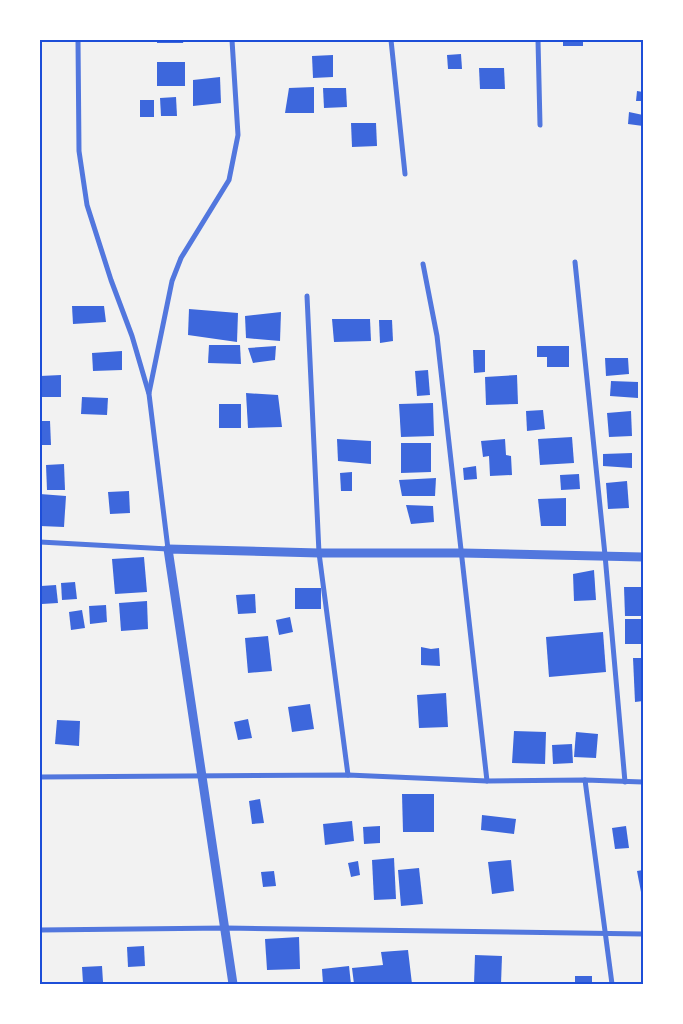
<svg xmlns="http://www.w3.org/2000/svg" width="683" height="1024" viewBox="0 0 683 1024" font-family="Rubik,sans-serif">
<rect width="100%" height="100%" fill="#f2f2f2"/>
<g fill="#3d67dc">
<path d="M157,40h27l-1,3h-26z"/>
<rect x="563" y="40" width="20" height="6"/>
<path d="M461,54l1,15h-14l-1,-14z"/>
<path d="M333,55v22l-20,1 -1,-22z"/>
<rect x="157" y="62" width="28" height="24"/>
<path d="M479,68h25l1,21h-25z"/>
<path d="M220,77l1,26 -28,3v-26z"/>
<path d="M314,87v26h-29l4,-25z"/>
<path d="M323,88h23l1,19 -23,1z"/>
<path d="M637,91l6,1v9h-7z"/>
<path d="M176,97l1,19h-16l-1,-18z"/>
<rect x="140" y="100" width="14" height="17"/>
<path d="M629,112l14,3v11l-15,-2z"/>
<path d="M351,123h25l1,23 -25,1z"/>
<path d="M72,306h32l2,16 -33,2z"/>
<path d="M189,309l49,4 -1,29 -49,-7z"/>
<path d="M281,312l-1,29 -34,-3 -1,-22z"/>
<path d="M332,319h38l1,22 -37,1z"/>
<path d="M379,320h13l1,21 -13,2z"/>
<path d="M209,345h31l1,19 -33,-1z"/>
<path d="M276,346l-1,14 -22,3 -5,-15z"/>
<path d="M537,346h32v21h-22v-10h-10z"/>
<path d="M473,350h12v22l-11,1z"/>
<path d="M122,351v19l-29,1 -1,-18z"/>
<path d="M605,358h23l1,16 -23,2z"/>
<path d="M428,370l2,25 -13,1 -2,-25z"/>
<path d="M61,375v22h-21v-21z"/>
<path d="M517,375l1,29 -32,1 -1,-28z"/>
<path d="M611,381l27,1v16l-28,-2z"/>
<path d="M246,393l32,2 4,32 -34,1z"/>
<path d="M82,397l26,1 -1,17 -26,-1z"/>
<path d="M433,403l1,33 -33,1 -2,-33z"/>
<rect x="219" y="404" width="22" height="24"/>
<path d="M543,410l2,19 -18,2 -1,-20z"/>
<path d="M631,411l1,25 -23,1 -2,-24z"/>
<path d="M40,421h10l1,24h-11z"/>
<path d="M572,437l2,26 -34,2 -2,-26z"/>
<path d="M337,439l34,2v23l-33,-3z"/>
<path d="M505,439l1,16 5,1 1,19 -22,1 -1,-20 -6,1 -2,-16z"/>
<path d="M401,443h30v29l-30,1z"/>
<path d="M632,453v15l-29,-2v-12z"/>
<path d="M64,464l1,26h-18l-1,-25z"/>
<path d="M476,466l1,13 -13,1 -1,-12z"/>
<path d="M352,472v19h-11l-1,-18z"/>
<path d="M579,474l1,15 -19,1 -1,-15z"/>
<path d="M436,478l-1,18h-33l-3,-16z"/>
<path d="M627,481l2,27 -21,1 -2,-26z"/>
<path d="M129,491l1,22 -20,1 -2,-22z"/>
<path d="M40,494l26,2 -2,31 -24,-1z"/>
<path d="M566,498v28h-25l-3,-27z"/>
<path d="M406,505l27,1 1,16 -23,2z"/>
<path d="M144,557l3,35 -32,2 -3,-35z"/>
<path d="M594,570l2,30 -22,1 -1,-27z"/>
<path d="M75,582l2,17 -15,1 -1,-17z"/>
<path d="M56,585l2,18 -16,1 -1,-18z"/>
<path d="M624,587h19v29h-18z"/>
<rect x="295" y="588" width="26" height="21"/>
<path d="M255,594l1,19 -18,1 -2,-19z"/>
<path d="M147,601l1,28 -27,2 -2,-28z"/>
<path d="M106,605l1,17 -17,2 -1,-18z"/>
<path d="M82,610l3,18 -14,2 -2,-18z"/>
<path d="M290,617l3,15 -14,3 -3,-15z"/>
<rect x="625" y="619" width="18" height="25"/>
<path d="M603,632l3,40 -57,5 -3,-40z"/>
<path d="M268,636l4,35 -24,2 -3,-35z"/>
<path d="M421,647l10,2 8,-1 1,18 -19,-1z"/>
<path d="M633,658h10v43l-8,1z"/>
<path d="M446,693l2,34 -29,1 -2,-33z"/>
<path d="M310,704l4,25 -22,3 -4,-25z"/>
<path d="M248,719l4,19 -14,2 -4,-18z"/>
<path d="M57,720l23,1 -1,25 -24,-2z"/>
<path d="M514,731l32,1 -1,32 -33,-1z"/>
<path d="M576,732l22,2 -2,24 -22,-1z"/>
<path d="M572,744l1,19 -20,1 -1,-19z"/>
<path d="M402,794h32v38h-31z"/>
<path d="M260,799l4,24 -12,1 -3,-23z"/>
<path d="M482,815l34,4 -2,15 -33,-4z"/>
<path d="M352,821l2,20 -29,4 -2,-21z"/>
<path d="M380,826v17l-16,1 -1,-17z"/>
<path d="M626,826l3,22 -14,1 -3,-21z"/>
<path d="M394,858l2,41 -22,1 -2,-40z"/>
<path d="M511,860l3,31 -22,3 -4,-32z"/>
<path d="M358,861l2,14 -9,2 -3,-14z"/>
<path d="M419,868l4,36 -22,2 -3,-36z"/>
<path d="M643,870v22h-2l-4,-21z"/>
<path d="M274,871l2,15 -13,1 -2,-15z"/>
<path d="M299,937l1,32 -33,1 -2,-31z"/>
<path d="M144,946l1,20 -17,1 -1,-20z"/>
<path d="M408,950l4,34h-58l-2,-16 31,-3 -2,-13z"/>
<path d="M475,955l27,1 -1,28h-27z"/>
<path d="M102,966l1,16 -20,1 -1,-16z"/>
<path d="M349,966l2,18h-28l-1,-15z"/>
<rect x="575" y="976" width="17" height="8"/>
</g>
<g fill="none" stroke-linecap="round" stroke-linejoin="round">
<g stroke="#5277de" stroke-width="5">
<path d="M391,40l14,134"/>
<path d="M538,40l2,85"/>
<path d="M575,262l30,293 20,227"/>
<path d="M423,264l14,72 50,445"/>
<path d="M307,296l12,257 29,222"/>
<path d="M149,393l23,-112 9,-23 48,-78 9,-45 -6,-95"/>
<path d="M40,542l128,7 -19,-155 -17,-58 -21,-56 -24,-75 -8,-54 -1,-111"/>
<path d="M40,777l308,-2 139,6 98,-1 58,2"/>
<path d="M585,780l27,204"/>
<path d="M40,930l186,-2 417,6"/>
</g>
<path stroke="#5277de" stroke-width="9" d="M233,984l-65,-435 151,4h143l181,4"/>
</g>
<rect width="683" height="1024" fill="none" stroke="#ffffff" stroke-width="82"/>
<rect x="41" y="41" width="601" height="942" fill="none" stroke="#1d4ed8" stroke-width="2"/>
</svg>
